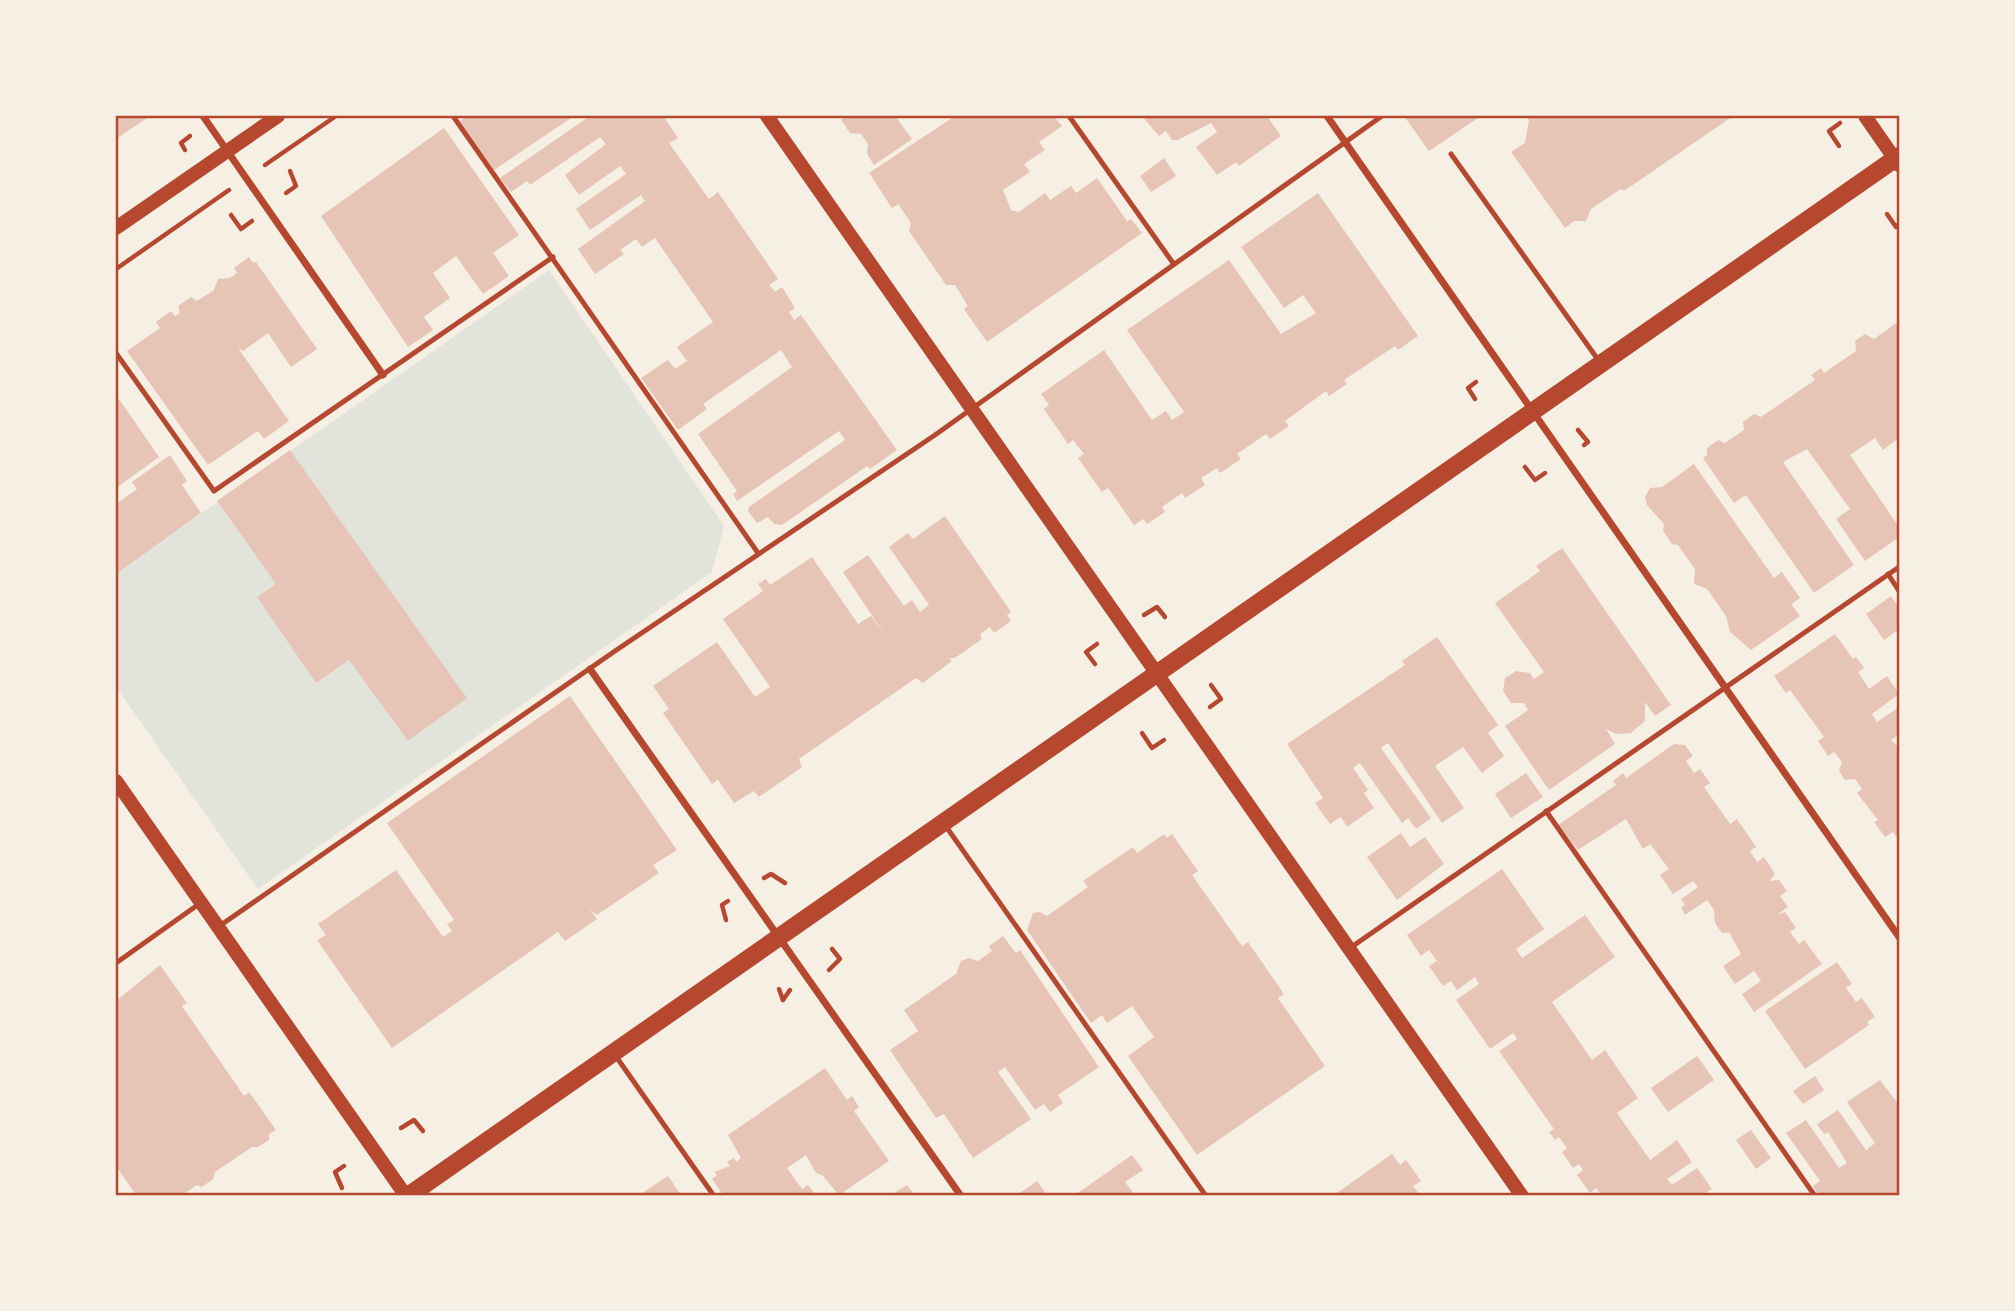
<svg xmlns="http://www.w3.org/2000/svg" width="2015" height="1311" viewBox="0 0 2015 1311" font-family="'Varela Round',sans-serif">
<rect width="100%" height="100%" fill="#f6efe4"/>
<path fill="#e2e4dc" d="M549,270l175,256 -12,46 -454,317 -142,-202v-114z"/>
<g fill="#e6c5b7">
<path d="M116,116h34l-34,23z"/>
<path d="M468,116h106l-80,54 -34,-49z"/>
<path d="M585,116h78l15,22 -9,5 40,56 9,-7 60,87 -9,6 6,7 7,-5 13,21 -6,4 5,8 7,-5 96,135 -27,19 -3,-3 -85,59 -8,-1 -6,-7 -11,6 -9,-12 1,-4 96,-67 -6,-9 -102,70 -4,-7 4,-3 -39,-57 94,-67 -11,-17 -78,54 4,5 -29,21 -37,-52 27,-18 7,9 12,-8 -10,-14 36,-25 -58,-84 -13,9 -6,-8 -16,11 4,4 -29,20 -17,-25 67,-48 -4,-6 -51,35 -14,-21 50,-35 -6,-8 -41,29 -14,-20 41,-31 -6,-7 -70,48 -3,-4 -16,11 -11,-14 87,-60z"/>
<path d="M847,116h48l17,23 -38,26 -7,-11 1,-10 -7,-10 -11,-1 -9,-13z"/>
<path d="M955,116h99l8,10 -23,16 6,8 -21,14 6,8 -27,18 8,20 8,2 26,-19 5,7 21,-14 5,7 21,-15 30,43 4,-2 11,14 -155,109 -23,-33 4,-3 -13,-21h-9l-37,-54 2,-8 -13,-19 -6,4 -23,-35z"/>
<path d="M1142,116h125l14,20 -42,30 -3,-4 -19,13 -21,-28 21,-15 -6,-9 -33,17h-6l-6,-9 -7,5z"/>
<path d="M1404,116h77l-52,35z"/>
<path d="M1526,116h207l-109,75 -3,-2 -30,20 -5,12h-12l-9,7 -54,-76 14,-9 4,-23z"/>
<path d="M444,128l75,107 -26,18 16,23 -26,18 -27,-38 -23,17 17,25 -26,19 9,13 -25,17 -87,-131z"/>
<path d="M1164,158l12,18 -25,16 -11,-16z"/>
<path d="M1318,193l100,143 -20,14 -3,-4 -51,34 3,4 -18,12 -3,-5 -41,30 4,5 -19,13 -4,-5 -29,20 4,5 -21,14 -3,-5 -16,10 4,7 -20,13 -3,-5 -20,14 3,5 -18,12 -4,-5 -9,6 -26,-37 -6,4 -24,-34 6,-4 -11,-14 -5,4 -24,-35 5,-4 -8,-11 63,-44 48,70 14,-9 6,9 12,-8 -57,-82 102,-70 52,74 35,-21 -13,-18 -19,13 -43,-61z"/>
<path d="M249,257l4,6 3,-1 61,87 -26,18 -23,-34 -25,18 -5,-3 51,73 -25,18 -6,-8 -50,34 -81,-114 33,-23 -4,-6 15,-11 4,5 5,-3 -2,-7 13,-9 6,4 17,-11 4,-11 12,-1 7,-5 -3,-5z"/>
<path d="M1899,321v124l-3,-5 -13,10 -8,-12 -25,17 49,72v10l-34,24 -29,-42 14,-10 -43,-60 -24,13 71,103 -40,28 -68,-98 -12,8 -31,-45 4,-3v-7l11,-8 7,3 19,-13 -1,-8 11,-8 7,3 54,-37 -4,-5 10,-7 3,5 32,-22 -1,-10 10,-7 9,5z"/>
<path d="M119,399l40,58 -43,31v-86z"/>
<path d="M290,450l177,248 -59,43 -59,-81 -33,23 -59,-86 19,-13 -59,-83z"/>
<path d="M170,455l17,26 -5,4 19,28 -85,61v-70l21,-15 -5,-7z"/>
<path d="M1694,464l80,114 8,-6 18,26 -9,6 9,12 -49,34 -21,-18 -4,-16 -19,-27 -13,-5 1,-15 -17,-24 -6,-1 -9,-13 1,-7 -17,-19 -2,-8 5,-9 12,-1z"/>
<path d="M945,516l66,96 -4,3 4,6 -17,12 -4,-6 -10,7 2,5 -27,19h-6l3,3 -29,22 -7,-5 -117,81 3,8 -43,30 -5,-6 -20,12 -16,-23 -6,4 -49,-71 6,-4 -16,-23 64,-44 38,55 15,-10 -47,-68 40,-28 -5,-7 8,-5 4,6 42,-28 46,67 13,-8 14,19 -42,-63 25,-17 36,51 8,-6 8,12 9,-7 -40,-58 19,-14 5,6z"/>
<path d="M1562,548l109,157 -16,11 -10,-14v19l-14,12 -15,1 -10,-5 9,15 -66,46 -44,-64 23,-16 -4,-7h-13l-8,-12 2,-13 11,-7 14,2 4,6 10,-7 -49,-69 45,-32 -4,-5z"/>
<path d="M1891,596l8,12v21l-15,11 -18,-26z"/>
<path d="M1835,634l18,25 3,-2 8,11 -6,4 11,17 18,-13 12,18 -27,20 5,8 22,-15v27l-8,6 8,8v93l-6,-9 -8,5 -11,-15 4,-2 -21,-27 5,-4 -7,-10 -10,1 -6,-9 3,-9 -8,-10 -6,4 -10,-15 6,-4 -34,-47 -4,3 -12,-17z"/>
<path d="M1437,637l61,88 -10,8 16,23 -22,17 -19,-26 -28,19 29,42 -22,15 -54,-80 -7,5 50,70 -15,11 -8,-11 -6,5 -42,-60 -7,5 15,22 -4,3 10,15 -27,19 -6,-10 -11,7 -15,-21 8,-5 -36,-54 118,-79 -3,-4z"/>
<path d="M570,696l107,154 -24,15 6,8 -62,42 -7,-5 7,9 -32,22 -7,-9 -166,116 -75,-108 9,-5 -8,-11 78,-54 47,67 9,-6 -5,-7 7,-4 -67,-97z"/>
<path d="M1674,744l11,1 8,11 -7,5 8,12 6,-4 10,14 -6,4 26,37 7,-5 19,28 -6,4 7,11 7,-5 11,17 -5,7 9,-1 8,11 -7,5 8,11 -10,7 7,-2 11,16 -6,4 9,12 5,-4 18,24 -68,48 -12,-18 19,-13 -7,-10 -19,13 -12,-18 18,-12 -12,-22 -7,1 -7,-10 -1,-13 -7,-10 -22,15 -4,-8 4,-2 -4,-6 17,-12 -5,-6 -20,13 -13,-19 9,-6 -19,-25 -7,5 -17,-30 -48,31 -20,-25 58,-40 -3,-4 10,-8 3,5z"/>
<path d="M1526,773l17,24 -32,21 -16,-24z"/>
<path d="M1401,833l9,14 15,-10 19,27 -47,36 -30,-43z"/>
<path d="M1164,834l3,4 5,-4 26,37 -6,4 50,71 6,-4 36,52 -6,4 47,68 -128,89 -69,-99 26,-19 -22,-31 -25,17 -5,-8 -11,8 -64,-93 6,-17 7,-1 7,4 41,-29 -5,-6 50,-34 4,6z"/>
<path d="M1502,869l42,60 -28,20 6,9 63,-43 30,42 -63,45 40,58 13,-10 33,48 -21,15 33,47 27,-20 15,22 -25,17 5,6 25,-17 15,21 -10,6h-101l-5,-7 -6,5 -13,-18 6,-5 -4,-6 -6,4 -11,-16 5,-4 -8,-11 -4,3 -6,-8 5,-3 -55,-78 18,-12 -4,-6 -23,16 -34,-49 23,-16 -4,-7 -18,13 -6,-9 -8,5 -14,-20 8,-5 -8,-11 -8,6 -14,-21z"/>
<path d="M1003,936l13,17 4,-3 79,117 -41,28 5,8 -13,9 -6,-8 -9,6 -30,-43 -7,5 33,47 -58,39 -29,-44 -8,4 -46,-68 28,-19 -14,-21 52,-36 5,-13 8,-3 9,3 14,-10 -3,-5z"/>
<path d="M1837,962l15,22 -6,4 10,14 6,-4 13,19 -8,5 2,3 -64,44 -40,-58z"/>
<path d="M160,965l27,38 -5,3 62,90 5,-4 27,38 -7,4v6l-11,7h-6l-37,25 -2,7 -11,8 -5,-2 -15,10h-46l-20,-29v-165z"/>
<path d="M1697,1056l17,24 -46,32 -17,-24z"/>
<path d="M825,1068l22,32 5,-4 7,11 -5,4 35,50 -50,34 -17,-20 -6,-2 -10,-18 -19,13 15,21 6,-4 8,10h-93l-11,-16 5,-4 -3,-3 16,-6 -3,-4 7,-4 2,4 5,-4 -13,-23z"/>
<path d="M1815,1076l9,14 -21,14 -10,-13z"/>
<path d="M1880,1080l19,25v90h-80l-6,-9 7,-5 -34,-48 20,-13 33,48 8,-5 -19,-31 -4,2 -7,-10 21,-14 28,40 9,-7 -28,-41z"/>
<path d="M1751,1130l20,28 -15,11 -20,-29z"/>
<path d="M1392,1154l8,11 6,-5 15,21 -8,5 7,9h-86z"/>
<path d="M1132,1155l11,15 -18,12 10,13h-60z"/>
<path d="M668,1176l13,19h-42z"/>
<path d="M1037,1181l10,14h-30z"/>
<path d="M907,1185l8,10h-24z"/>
</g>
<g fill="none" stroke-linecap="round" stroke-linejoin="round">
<g stroke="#b5482f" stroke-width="4.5">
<path d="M1839,146l-10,-15 11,-8"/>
<path d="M185,150l-4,-7 9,-7"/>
<path d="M265,165l71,-49"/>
<path d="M286,193l10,-7 -6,-15"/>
<path d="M1887,214l9,13 3,-3"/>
<path d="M231,215l10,14 11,-8"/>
<path d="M116,269l113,-79"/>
<path d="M1475,399l-7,-11 8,-6"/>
<path d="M1578,430l10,12 -4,3"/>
<path d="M1525,467l10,13 10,-7"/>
<path d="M1144,615l13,-8 8,10"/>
<path d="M1095,664l-9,-12 11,-8"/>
<path d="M1210,707l11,-8 -10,-14"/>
<path d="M1142,733l10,15 12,-8"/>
<path d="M764,878l7,-4 14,9"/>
<path d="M726,920l-4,-15 6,-4"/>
<path d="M829,970l11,-11 -8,-10"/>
<path d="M779,989l4,11"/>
<path d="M783,1000l7,-10"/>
<path d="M401,1128l13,-8 9,11"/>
<path d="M342,1188l-7,-16 9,-6"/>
</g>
<g stroke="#b5482f" stroke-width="5">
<path d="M453,116l305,437"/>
<path d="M1069,116l104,147"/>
<path d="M1451,154l148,207"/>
<path d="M116,353l98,138 339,-234"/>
<path d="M1888,574l11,17"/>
<path d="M1546,811l269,385"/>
<path d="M945,825l261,371"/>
<path d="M218,927l397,-276 320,-216 447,-319"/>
<path d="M1350,948l549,-381"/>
<path d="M116,963l83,-59"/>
<path d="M615,1055l99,141"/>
</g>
<g stroke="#b5482f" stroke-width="7">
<path d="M203,116l180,259"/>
<path d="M1327,116l572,821"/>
<path d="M590,669l371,527"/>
</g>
<g stroke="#b5482f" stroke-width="14">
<path d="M767,116l755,1080"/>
<path d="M1865,116l34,49"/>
<path d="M116,228l162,-112"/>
<path d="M116,781l290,415"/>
</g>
<path stroke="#b5482f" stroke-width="18" d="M408,1196l1491,-1040"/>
</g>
<rect width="2015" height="1311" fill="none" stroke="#f6efe4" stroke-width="234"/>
<rect x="117" y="117" width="1781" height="1077" fill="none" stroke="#b5482f" stroke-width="2.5"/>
</svg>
